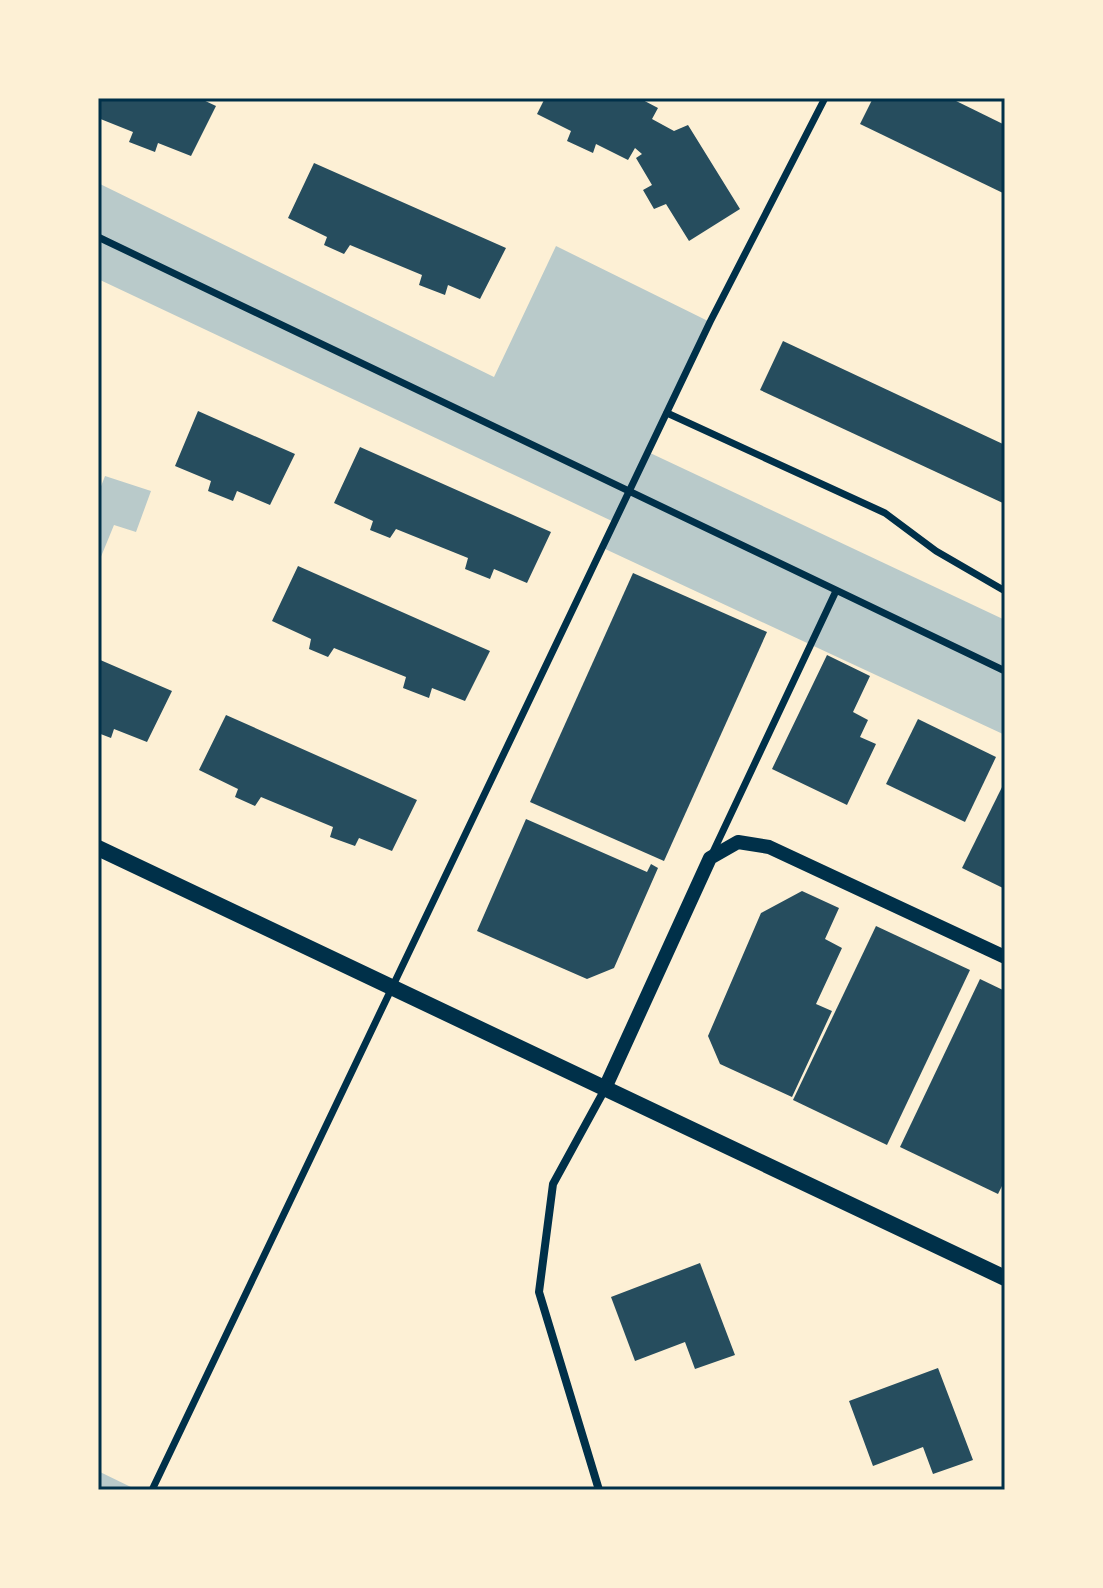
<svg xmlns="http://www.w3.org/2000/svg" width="1103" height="1588" viewBox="0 0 1103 1588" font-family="'Roboto Serif',serif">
<rect width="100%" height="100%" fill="#fdf0d5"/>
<g fill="#b9caca">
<path d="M98,183l396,194 62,-131 154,76 -62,130 357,168v115l-402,-187 11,-26 -516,-243z"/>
<path d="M105,476l46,15 -15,41 -22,-7 -16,39v-70z"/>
<path d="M98,1471l39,19h-39z"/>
</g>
<g fill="#264d5e">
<path d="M98,98h101l17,8 -25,50 -33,-13 -3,9 -26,-10 4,-10 -35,-14z"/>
<path d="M545,98h94l19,10 -6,11 22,12 14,-6 52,84 -51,32 -23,-37 -12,5 -11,-19 9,-5 -16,-27 6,-4 -7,-6 -7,12 -32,-16 -3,9 -26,-12 4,-10 -34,-17z"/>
<path d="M873,98h77l55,27v69l-145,-70z"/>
<path d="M314,163l192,85 -26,51 -32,-14 -3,10 -26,-10 3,-10 -72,-30 -6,9 -20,-9 3,-8 -39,-19z"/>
<path d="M783,341l222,104v59l-245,-114z"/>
<path d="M198,411l97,43 -25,51 -33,-14 -4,10 -25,-10 3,-10 -36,-15z"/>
<path d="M360,447l191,85 -24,51 -33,-14 -4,10 -25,-10 3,-11 -72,-29 -6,9 -20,-8 3,-9 -39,-18z"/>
<path d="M298,566l192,85 -25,50 -33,-13 -3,10 -26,-10 3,-11 -72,-29 -6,9 -19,-8 2,-10 -39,-18z"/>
<path d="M633,573l134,59 -103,229 -134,-59z"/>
<path d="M827,655l43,21 -17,36 15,8 -8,17 16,7 -29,61 -75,-36z"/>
<path d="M98,659l74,32 -25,51 -33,-13 -3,9 -13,-5z"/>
<path d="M226,715l191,85 -25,51 -33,-13 -4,8 -25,-9 3,-10 -72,-30 -6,9 -20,-9 3,-8 -39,-19z"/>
<path d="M918,719l78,38 -31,65 -79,-38z"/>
<path d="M1005,781v108l-43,-21z"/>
<path d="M526,819l121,53 4,-8 7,4 -44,100 -27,11 -110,-48z"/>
<path d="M802,891l37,17 -14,31 17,9 -26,56 16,7 -40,86 -72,-33 -12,-28 53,-123z"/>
<path d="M876,926l94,44 -83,175 -94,-45z"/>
<path d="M980,979l25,12v189l-7,14 -98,-47z"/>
<path d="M700,1263l35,92 -40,14 -10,-27 -50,19 -24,-64z"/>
<path d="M938,1368l35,92 -40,14 -10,-27 -50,19 -24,-65z"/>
</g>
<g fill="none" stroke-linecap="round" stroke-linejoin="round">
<g stroke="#003049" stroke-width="7">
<path d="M98,237l907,434"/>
<path d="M667,413l218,100 51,38 69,40"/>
<path d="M713,852l123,-261"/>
<path d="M152,1490l558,-1168 115,-224"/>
</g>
<path stroke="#003049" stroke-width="8" d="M599,1490l-60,-198 14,-108 52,-95"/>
<path stroke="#003049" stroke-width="14" d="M605,1088l105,-230 28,-16 31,5 236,110"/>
<path stroke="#003049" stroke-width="16" d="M98,848l907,430"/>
</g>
<rect width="1103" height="1588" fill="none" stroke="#fdf0d5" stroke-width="200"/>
<rect x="100" y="100" width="903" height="1388" fill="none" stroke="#003049" stroke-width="3"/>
</svg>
